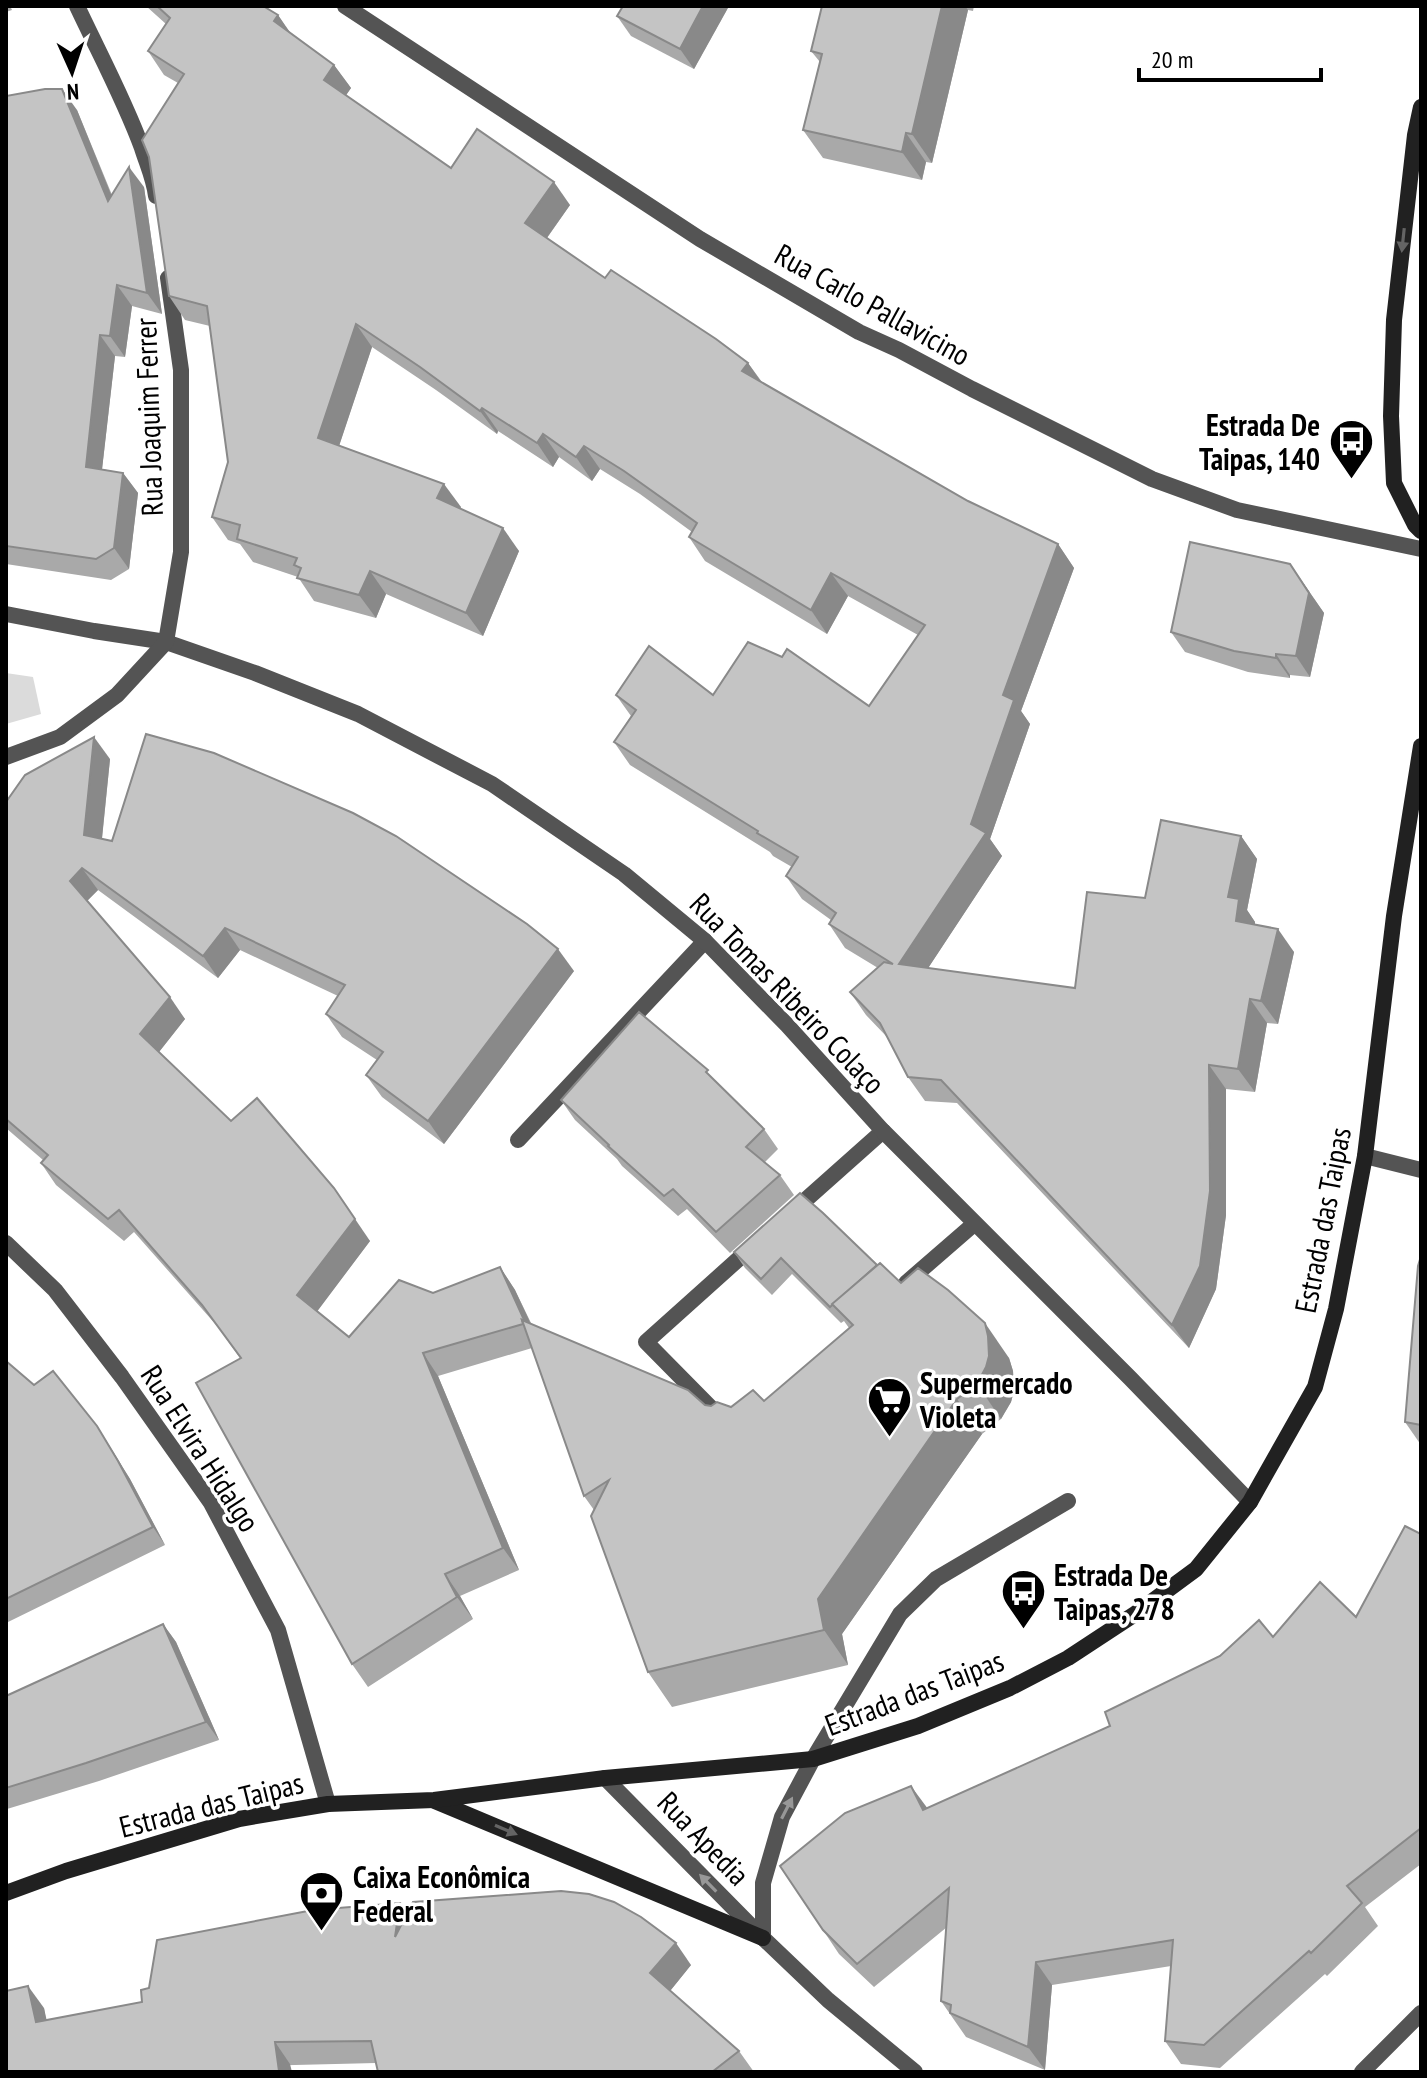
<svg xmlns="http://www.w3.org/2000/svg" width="1427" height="2078" viewBox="0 0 1427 2078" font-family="'PT Sans Narrow',sans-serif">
<rect width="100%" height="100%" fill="#fff"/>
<path fill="#dbdbdb" d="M6,673l27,4 8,37 -35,10z"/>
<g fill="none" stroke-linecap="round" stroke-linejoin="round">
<g stroke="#545454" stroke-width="16">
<path d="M518,1140l187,-199"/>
<path d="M792,1212l91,-81"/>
<path d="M906,1283l68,-59"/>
<path d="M722,1419l-76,-77 107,-96"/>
<path d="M813,1759l87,-145 36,-35 132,-78"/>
</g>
<g stroke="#545454" stroke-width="16">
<path d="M77,6c22,47 47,93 65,142 5,16 12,31 14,48"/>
<path d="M345,6l355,233 159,93 40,18 73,39 180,90 85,31 184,39"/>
<path d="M6,614l88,17 72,11 89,31 103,41 134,70 132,90 81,67 82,84 96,106 247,247 120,124"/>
<path d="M6,757l54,-20 57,-42 49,-53 15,-90v-182l-13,-92"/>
<path d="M1365,1156l56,14"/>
<path d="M6,1243l49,47 67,87 89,126 67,127 50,174"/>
<path d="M605,1778l158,160 65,62 87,72"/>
<path d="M763,1938v-55l19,-66 31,-58"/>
<path d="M1362,2072l59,-59"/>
</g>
<g stroke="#212121" stroke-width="16">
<path d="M1421,107l-6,28 -21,185 -3,96 3,67 21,42 6,6"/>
<path d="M435,1801l328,137"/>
<path d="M6,1893l60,-22 173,-52 89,-15 106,-4 171,-22 208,-19 105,-33 92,-38 58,-30 67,-44 61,-45 54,-67 65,-115 21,-78 29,-153 29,-240 27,-170"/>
</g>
</g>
<g fill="#a9a9a9">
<path d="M6,6h4l2,4 -6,2z"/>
<path d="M146,6h117l15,9 11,17 45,33 17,23 -5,7 105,73 119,37 -23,33 58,40 143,85 14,19 206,119 90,43 16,24 -53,143 9,13 -40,115 12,17 -74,112 147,20 70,-90 96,-62 16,23 -10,51 8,12v3l39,27 -16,72 -11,-1 -12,69 -29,-3v126l-10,74 -27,59 -232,-245 -32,-2 -17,-24 -21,-40 -21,-22 -16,-23 28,-24 -33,-20 -16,-24 2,-4 -29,-21 -16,-23 6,-9 -19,-11 -3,-4 -140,-87 -16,-23 17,-26 -15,-21h97l156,11 49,-71 -70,-39 -21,38 -122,-73 -16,-24 3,-5 -52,-38 -40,-25 -8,12 -33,-24 -6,10 -55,-36 -1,3 -61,-44 -64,-43 -33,99 122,61 -1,1 59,43 -36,85 -97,-42 -10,24 -62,-17 -16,-24 -45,-15 -13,-18 -12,-4 -16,-23 16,-55 -18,-136 -25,-6 -16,-24 9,-213 -14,-8 -16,-24 18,-27z"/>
<path d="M729,6l-35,63 -63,-33 -14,-20z"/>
<path d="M822,6h152l-1,5 -5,-1 -36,153 -6,-1 -4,18 -99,-22 -20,-28 17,-68 -9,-11z"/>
<path d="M6,96l71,14 35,85 32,-8 18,127 -30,-8 -7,51 -10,-1 -13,113 21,4 15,20 -9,76 -18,11 -105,-16z"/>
<path d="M1304,584l20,29 -14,64 -20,-2v3l-42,-6 -63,-20 -14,-20z"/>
<path d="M110,759l-8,80 472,132 -130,173 -62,-47 -16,-22 11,-15 -35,-23 -16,-23 12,-18 -98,-46 -22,28 -120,-88 -11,11 98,118 -26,33 72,69 139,120 -53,70 32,26 84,-44 67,-26 15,23 17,35 173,80 26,2 33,-6 85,-73 -5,-7 -3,2 -49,-49 -20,21 -27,-27 -11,-16 143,13 132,93 4,13 1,20 -3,11 -10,17 -19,15 -140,200 6,31 -176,42 -24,-35 -54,-162 -10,-14 -52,-148 -94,28 81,194 -59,26 13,23 -105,68 -16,-23 -112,-306 -22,-31 -84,-95 -10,9 -68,-56 -15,-22 2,-3 -37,-32v-326z"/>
<path d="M717,1083l47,46 14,20 -13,13 15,13 14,20 -64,58 -43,-44 -9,7 -56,-50 -5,-7 -42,-39 -14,-20z"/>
<path d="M1421,1256v189l-16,-23z"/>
<path d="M6,1361l28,24 63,41 33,53 35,66 -159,78z"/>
<path d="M1421,1534v330l-56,43 13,19 -51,50 -2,-2 -105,94 -39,-4 -16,-23 6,-75 -119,19 -7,85 -79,-33 -25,-36 6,-74 -73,60 -35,-33 -16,-24 104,-122 183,-82 163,-89 83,-20z"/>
<path d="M163,1624l13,18 43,98 -120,41 -92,28 -1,-1v-112z"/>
<path d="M400,1903l7,10 284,52 -21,26 69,60 15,21h-376l-2,-9 -370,9 38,-64 2,12 96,-18z"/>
</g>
<g fill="#898989">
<path d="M703,6h26l-35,63 -14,-20z"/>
<path d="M942,6h23l3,4 -36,153 -20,-29z"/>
<path d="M278,15l16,23 -20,-17z"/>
<path d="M334,65l17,23 -11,16 -16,-24z"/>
<path d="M62,89l15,21 45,112 -14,-21z"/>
<path d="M906,133l20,29 -4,18 -20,-28z"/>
<path d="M129,167l15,20 18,127 -15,-21z"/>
<path d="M554,182l16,23 -29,41 -16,-23z"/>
<path d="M117,285l15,21 -7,51 -15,-21z"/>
<path d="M356,324l16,23 -38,114 -16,-23z"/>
<path d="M100,335l15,21 -15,131 -14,-20z"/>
<path d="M748,363l16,23 -22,-15z"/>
<path d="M482,408l16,23 -1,3 -17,-23z"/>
<path d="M543,434l16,23 -6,10 -16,-24z"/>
<path d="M584,446l16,23 -8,12 -16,-24z"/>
<path d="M123,473l15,20 -9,76 -15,-21z"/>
<path d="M444,484l17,23 -7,14 -17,-23z"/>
<path d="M503,528l16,23 -36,85 -17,-23z"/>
<path d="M1058,544l16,24 -53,143 9,13 -40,115 12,17 -87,132 -16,-24 72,-140 32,-129z"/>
<path d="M1290,564l34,49 -14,64 -14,-21z"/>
<path d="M370,571l16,23 -10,24 -17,-23z"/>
<path d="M831,573l17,23 -21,38 -16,-24z"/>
<path d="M1276,654l14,21v3l-14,-20z"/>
<path d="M94,737l16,22 -10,98 -16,-22z"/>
<path d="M1241,836l16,23 -10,51 8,12 -2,22 -17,-23 -8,-24z"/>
<path d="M82,868l16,22 -13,13 -15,-22z"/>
<path d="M225,928l15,22 -22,28 -15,-22z"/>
<path d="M1278,929l16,23 -16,72 -17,-23z"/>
<path d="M558,949l16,22 -130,173 -16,-23z"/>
<path d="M170,997l15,22 -30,38 -15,-23z"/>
<path d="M1250,999l17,24 -12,69 -17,-23z"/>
<path d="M1209,1065l17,24v126l-10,74 -27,59 -17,-23z"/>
<path d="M334,1188l36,53 -57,76 -16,-22z"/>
<path d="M500,1267l15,23 26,56 -15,-23z"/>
<path d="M985,1323l24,35 4,13 1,20 -3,11 -10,17 -24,-35z"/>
<path d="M423,1353l15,23 81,194 -16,-22z"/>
<path d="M957,1399l25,35 -140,200 6,31 -24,-35 -6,-31z"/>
<path d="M97,1426l33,53 35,66 -12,-18z"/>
<path d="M445,1574l15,22 13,23 -16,-22z"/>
<path d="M163,1624l13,18 43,98 -13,-18z"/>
<path d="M911,1786l17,23 -5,1z"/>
<path d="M400,1903l16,23 -21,11z"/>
<path d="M676,1943l15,22 -25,31 -16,-23z"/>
<path d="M1036,1962l16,23 -7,85 -17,-23z"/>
<path d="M28,1986l16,22 8,37 -16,-23z"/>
<path d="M275,2042l15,22 2,8h-14z"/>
</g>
<g fill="#c4c4c4" stroke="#898989" stroke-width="2">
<path d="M157,6h106l15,9 -4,6 60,44 -10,15 127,88 26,-39 77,53 -29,41 80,55 6,-8 105,69 32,24 -6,8 226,130 90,43 -55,151 11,5 -43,124 15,9 -87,131 176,24 12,-96 58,6 16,-78 80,16 -13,61 11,2 -3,22 42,8 -17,72 -11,-2 -12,70 -29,-4 1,126 -10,75 -28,59 -231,-245 -33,-3 -28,-54 -30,-31 34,-30 9,2 -64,-40 7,-11 -50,-37 12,-19 -41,-24 1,-2 -144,-89 22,-32 -20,-15 33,-49 64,49 35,-53 34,15 5,-8 82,57 56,-81 -94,-52 -20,37 -122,-73 8,-14 -73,-52 -40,-25 -8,11 -33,-23 -6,9 -55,-35 -2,3 -60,-44 -64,-43 -38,114 126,46 -7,14 66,30 -37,85 -96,-42 -11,24 -62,-17 4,-10 -7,-3 3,-7 -60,-19 3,-14 -28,-8 16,-55 -21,-156 -38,-10 -20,-139 -7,-17 42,-66 -36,-23 22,-33z"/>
<path d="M623,6h80l-23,43 -63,-33z"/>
<path d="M822,6h120l-30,128 -6,-1 -4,19 -99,-22 19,-76 -11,-3z"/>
<path d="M45,89h17l46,112 21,-34 18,126 -30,-8 -7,51 -10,-1 -14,132 37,6 -9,75 -18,11 -90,-13v-450z"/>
<path d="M1190,542l100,22 19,29 -13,63 -20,-2v4l-42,-7 -63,-19z"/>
<path d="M146,734l68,19 139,60 43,23 131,88 31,25 -130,172 -62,-46 17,-23 -57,-38 19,-29 -120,-57 -22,28 -121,-88 -12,13 100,116 -30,37 91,87 26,-23 77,90 21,31 -58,76 52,42 50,-57 34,13 67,-26 25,55 -3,-2 1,4 -100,29 80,195 -58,26 12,23 -105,67 -156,-281 45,-25 -39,-53 -83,-95 -11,9 -67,-56 7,-8 -42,-36v-317l19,-27 69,-38 -10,98 28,6z"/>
<path d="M639,1012l69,58 -2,2 58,57 -18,18 34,28 -64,57 -43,-43 -9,7 -56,-50 1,-1 -48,-45z"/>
<path d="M800,1193l23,20 54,52 -47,42 -49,-49 -20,21 -27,-27z"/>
<path d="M1421,1256v169l-16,-3 13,-156z"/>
<path d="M880,1263l21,20 17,-15 30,22 37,33 3,13 1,20 -3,11 -9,17 -20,15 -139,200 6,31 -176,42 -57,-156 18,-36 -25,16 -62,-176 166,70 17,15 6,1 6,-4 14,5 22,-17 11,11 89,-76 -21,-21z"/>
<path d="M6,1361l28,24 19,-14 44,55 21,35 35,66 -147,72z"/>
<path d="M1405,1526l16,8v294l-74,58 15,17 -51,50 -2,-2 -105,94 -39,-4 8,-101 -137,22 -8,85 -78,-34 1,-8 -10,-4 8,-113 -92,76 -34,-34 -43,-64 65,-53 66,-27 12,24 187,-84 -5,-14 115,-56 39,-36 14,17 47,-55 36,35z"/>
<path d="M163,1624l43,98 -120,41 -80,25v-92z"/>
<path d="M561,1891l28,3 25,8 27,15 35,26 -26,30 89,78 -27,21h-334l-7,-31 -96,1 4,29 -1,1h-272v-81l22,-5 8,36 106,-20 -1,-12 8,-2 8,-48 156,-30 87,-7 -5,34 18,-35z"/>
</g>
<defs><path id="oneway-solid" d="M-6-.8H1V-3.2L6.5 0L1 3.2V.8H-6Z" transform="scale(2)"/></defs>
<g fill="#646464">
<use href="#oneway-solid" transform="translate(1403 240) rotate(96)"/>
<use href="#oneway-solid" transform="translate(506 1830) rotate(23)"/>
</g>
<g fill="#989898">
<use href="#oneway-solid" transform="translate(787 1808) rotate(-63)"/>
<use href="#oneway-solid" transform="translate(708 1883) rotate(-134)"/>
</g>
<defs>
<symbol id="bus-pin" viewBox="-11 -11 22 30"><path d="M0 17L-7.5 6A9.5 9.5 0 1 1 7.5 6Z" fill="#000" stroke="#fff"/><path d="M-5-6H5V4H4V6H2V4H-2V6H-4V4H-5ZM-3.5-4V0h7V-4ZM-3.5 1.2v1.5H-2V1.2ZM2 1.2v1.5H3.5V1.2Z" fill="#fff"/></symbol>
<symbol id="supermarket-pin" viewBox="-11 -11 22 30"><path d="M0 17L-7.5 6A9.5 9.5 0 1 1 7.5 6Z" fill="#000" stroke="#fff"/><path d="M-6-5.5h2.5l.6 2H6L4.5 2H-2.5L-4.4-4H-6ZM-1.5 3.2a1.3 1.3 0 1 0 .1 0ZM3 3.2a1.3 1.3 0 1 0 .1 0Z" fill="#fff"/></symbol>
<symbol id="bank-pin" viewBox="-11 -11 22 30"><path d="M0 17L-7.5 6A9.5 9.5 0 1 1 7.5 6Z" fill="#000" stroke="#fff"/><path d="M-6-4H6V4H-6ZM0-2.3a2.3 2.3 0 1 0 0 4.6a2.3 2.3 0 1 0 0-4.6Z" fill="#fff"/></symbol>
</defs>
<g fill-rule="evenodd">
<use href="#bus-pin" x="1326" y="416" width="51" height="69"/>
<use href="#supermarket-pin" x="864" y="1374" width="51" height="69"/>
<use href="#bus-pin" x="998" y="1566" width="51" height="69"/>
<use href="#bank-pin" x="296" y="1868" width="51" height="69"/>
</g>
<g text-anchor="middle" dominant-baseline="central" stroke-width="7" stroke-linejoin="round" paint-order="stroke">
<g font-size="30" fill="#000" stroke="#fff">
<text transform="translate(873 304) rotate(29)">Rua Carlo Pallavicino</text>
<text transform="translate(148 417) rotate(-92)">Rua Joaquim Ferrer</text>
<text transform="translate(788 993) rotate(46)">Rua Tomas Ribeiro Colaço</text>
<text transform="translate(1322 1220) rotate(-79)">Estrada das Taipas</text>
<text transform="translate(201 1448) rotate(57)">Rua Elvira Hidalgo</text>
<text transform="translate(914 1692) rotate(-21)">Estrada das Taipas</text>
<text transform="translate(211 1804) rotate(-14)">Estrada das Taipas</text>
<text transform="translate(704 1838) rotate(46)">Rua Apedia</text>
</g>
<g font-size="30" font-weight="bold" fill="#000" stroke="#fff" text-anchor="start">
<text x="1320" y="424" text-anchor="end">Estrada De<tspan x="1320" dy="34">Taipas, 140</tspan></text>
<text x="920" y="1382">Supermercado<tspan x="920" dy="34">Violeta</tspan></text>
<text x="1054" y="1574">Estrada De<tspan x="1054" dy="34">Taipas, 278</tspan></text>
<text x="353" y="1876">Caixa Econômica<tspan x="353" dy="34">Federal</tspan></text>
</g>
</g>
<rect width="1427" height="2078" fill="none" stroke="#000000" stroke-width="16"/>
<g transform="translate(72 72) rotate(177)" stroke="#ffffff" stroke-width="6" paint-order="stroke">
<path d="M0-6L14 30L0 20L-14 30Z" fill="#000000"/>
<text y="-12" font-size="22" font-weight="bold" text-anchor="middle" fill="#000000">N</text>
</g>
<path d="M1139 68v12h182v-12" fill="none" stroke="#000000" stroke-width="4"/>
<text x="1151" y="68" font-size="24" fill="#000000" stroke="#ffffff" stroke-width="6" paint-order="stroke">20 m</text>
</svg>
